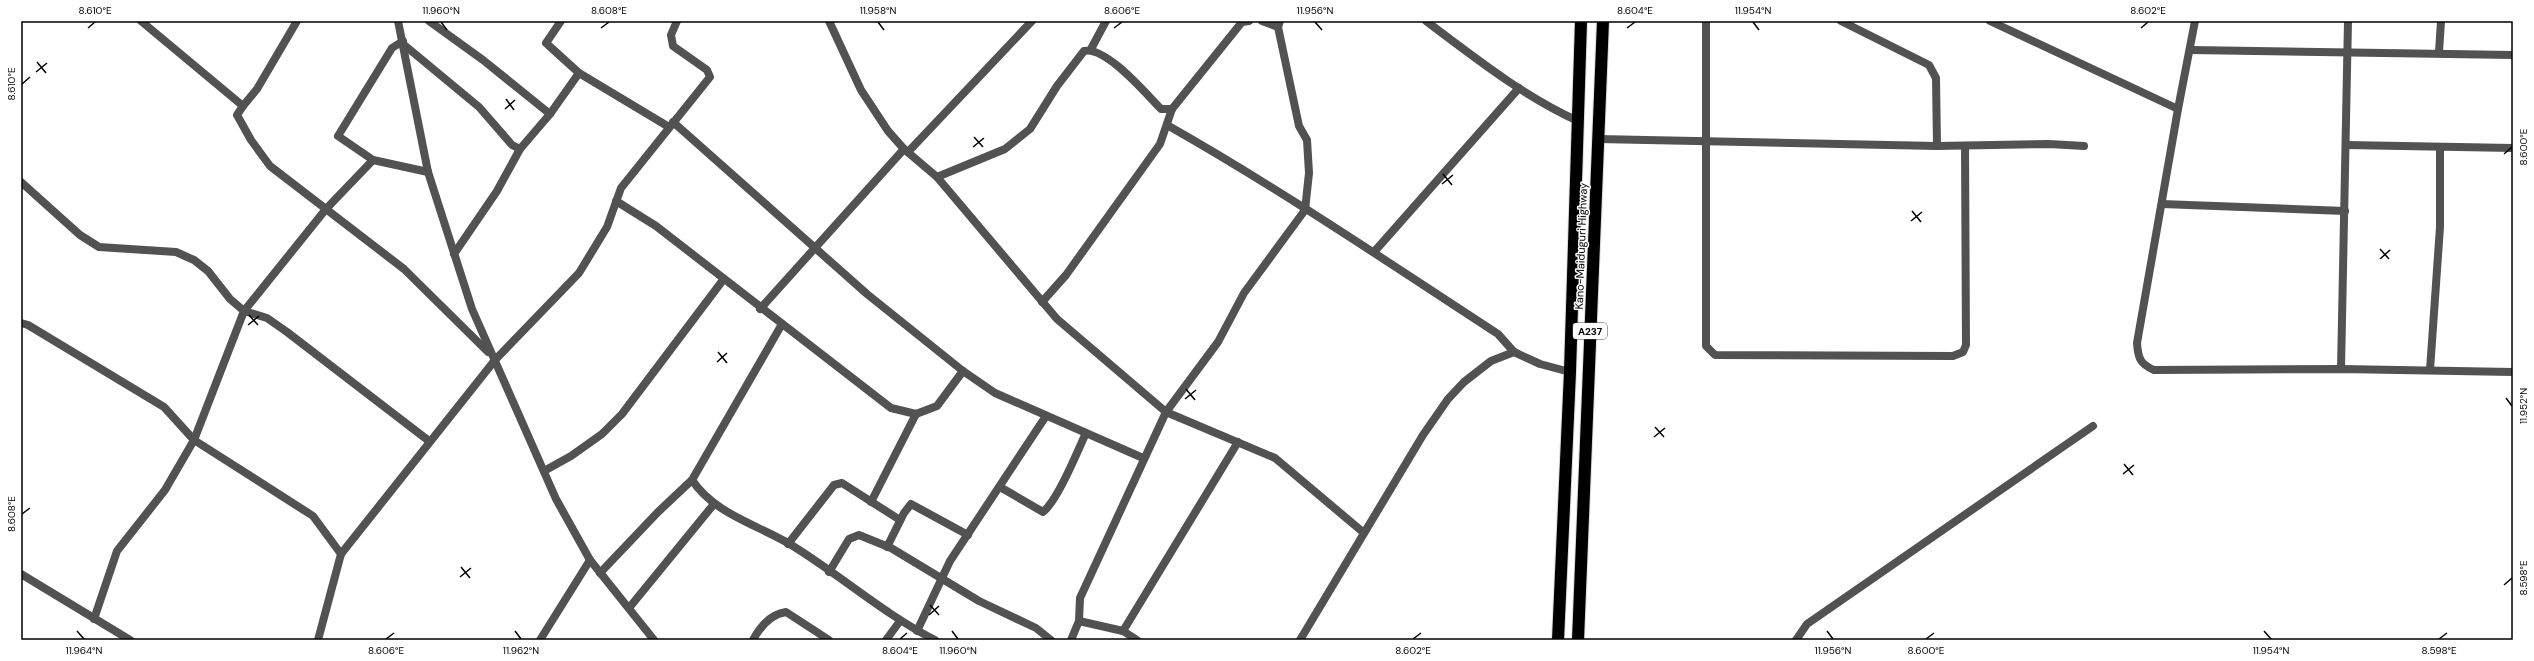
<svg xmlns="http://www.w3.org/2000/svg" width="2534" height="661" viewBox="0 0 2534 661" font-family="'DM Sans',sans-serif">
<rect width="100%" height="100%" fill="#fff"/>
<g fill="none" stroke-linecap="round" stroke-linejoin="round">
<defs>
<g id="highway">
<path d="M1558,640l12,-268 11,-351"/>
<path d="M1578,640l25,-619"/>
</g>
</defs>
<use href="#highway" stroke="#dbdbdb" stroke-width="14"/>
<g stroke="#525252" stroke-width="8">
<path d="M141,21l102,85 -6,9 14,25 19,26 134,103 84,83"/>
<path d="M398,21l30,151 44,137 84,190 34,61 64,80"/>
<path d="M429,21l54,39 67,54 29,-41 -33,-30 15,-22"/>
<path d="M829,21l32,69 27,41 16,18 33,28 120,142 109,93 109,46 89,75"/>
<path d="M1262,21l16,6"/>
<path d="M1426,21c48,36 97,75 152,100"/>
<path d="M1706,21v325l9,9 238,1 10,-4 3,-7 -1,-199"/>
<path d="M1841,21l88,44 7,13 1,68"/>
<path d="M1990,21l188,88"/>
<path d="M2195,21l-17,88 -41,234c1,15 3,21 17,27l187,-1 172,3"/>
<path d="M403,44l76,63 33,38 8,4 -23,42 -43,63"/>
<path d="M1091,49l15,-28"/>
<path d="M2190,50l323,5"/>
<path d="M2439,52l2,-31"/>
<path d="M579,73l90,54"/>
<path d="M243,106l14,-17 40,-68"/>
<path d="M673,122l194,172 96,77 32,22 148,65"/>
<path d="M1167,125c113,64 222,138 331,209l16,18 26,12 30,8"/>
<path d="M1598,139l339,7 112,-2 35,2"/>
<path d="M2346,145l167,3"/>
<path d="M520,149l30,-35"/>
<path d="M908,152l124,-131"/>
<path d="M373,160l-35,-24 54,-88 11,-7"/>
<path d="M937,177l68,-28 25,-20 27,-43 27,-35c22,-5 62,43 77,58h11l70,-87 7,-1"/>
<path d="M21,182l59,53 19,12 77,5 18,8 14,11 22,28 14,12 23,7 20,14 142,109"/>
<path d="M616,201l40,25 235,182 25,6 21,-8 26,-35"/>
<path d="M2162,204l183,7"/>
<path d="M1374,252l145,-164"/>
<path d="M1042,302l24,-27 94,-131 12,-35"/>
<path d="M760,309l144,-160"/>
<path d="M21,323l7,2 136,82 30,33 119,76 28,38"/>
<path d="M782,324l-90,156c22,33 63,44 96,63 50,30 94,70 147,97"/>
<path d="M2341,369l7,-348"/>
<path d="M2430,370l10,-143v-79"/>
<path d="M544,471l27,-15 31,-22 20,-20 101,-134"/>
<path d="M1000,487l43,25c15,-12 34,-60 43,-79"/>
<path d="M871,502l45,-88"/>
<path d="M788,544l46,-59 8,-2 58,37"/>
<path d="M887,547l17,-34 7,-9 57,31"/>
<path d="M829,572l20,-33 10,-4 32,13 88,53 57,27 15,12"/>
<path d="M600,573l58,-61 34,-32"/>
<path d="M21,574l109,66"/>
<path d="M629,608l85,-104"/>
<path d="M94,619l23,-68 48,-61 29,-50 50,-129 82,-102 47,-49 55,12"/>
<path d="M1079,621l44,10 14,9"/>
<path d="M917,631l33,-70 96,-145"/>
<path d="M1123,631l115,-189"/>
<path d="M318,640l23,-86 154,-194 84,-87 28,-46 14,-39 89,-111 -3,-7 -34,-24 -2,-11 6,-14"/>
<path d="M540,640l50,-80"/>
<path d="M753,640c7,-13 18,-26 33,-28l43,28"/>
<path d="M886,640l14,-19"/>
<path d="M1071,640l8,-19 1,-23 86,-186 52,-70 26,-49 61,-83 4,-37 -2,-33 -8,-14 -21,-99 2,-6"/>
<path d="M1300,640l123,-205 25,-36 16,-17 27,-21 23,-9"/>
<path d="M1796,640l11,-16 286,-198"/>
</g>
<use href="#highway" stroke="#000" stroke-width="12"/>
</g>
<path fill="none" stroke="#000" stroke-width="1.5" d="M441,22l6,8M878,22l6,8M1315,22l7,8M1753,22l6,8M88,28l7,-6M601,28l8,-6M1114,28l8,-6M1627,28l8,-6M2141,28l7,-6M37,62l9,11M36,72l11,-9M22,84l8,-7M506,99l8,11M505,109l10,-9M974,137l9,10M973,147l11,-9M2504,154l8,-7M1443,174l9,11M1442,184l11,-9M1912,211l9,11M1911,221l11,-9M2380,249l9,10M2380,259l10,-9M249,315l9,10M248,325l11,-9M718,352l9,11M717,362l10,-9M1186,389l9,11M2506,398l6,8M1185,399l11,-9M1655,427l9,10M1654,437l11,-9M2124,464l9,11M2123,474l11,-9M22,514l8,-6M461,567l9,11M460,577l11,-9M2504,585l8,-7M930,605l9,10M929,615l10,-9M77,631l7,8M515,631l6,8M952,631l6,8M1827,631l6,8M2264,631l7,8M386,639l8,-6M900,639l7,-6M1413,639l8,-6M1926,639l8,-6M2439,639l8,-6"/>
<g text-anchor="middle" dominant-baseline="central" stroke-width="3" stroke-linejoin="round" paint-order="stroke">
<rect fill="#fff" stroke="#4c4c4c" stroke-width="1" x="1573" y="323" width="34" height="16" rx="3"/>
<g font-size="10" font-weight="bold" fill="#000">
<text x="1590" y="331">A237</text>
</g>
<g font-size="11" fill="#000" stroke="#fff">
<text transform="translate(1581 246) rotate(-88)">Kano-Maiduguri Highway</text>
</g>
</g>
<rect width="2534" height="661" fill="none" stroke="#ffffff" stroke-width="44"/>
<rect x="22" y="22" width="2490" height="617" fill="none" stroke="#000" stroke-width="1.5"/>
<g font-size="10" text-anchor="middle" fill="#000">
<text x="95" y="14">8.610°E</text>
<text x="441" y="14">11.960°N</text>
<text x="609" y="14">8.608°E</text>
<text x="878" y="14">11.958°N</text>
<text x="1122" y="14">8.606°E</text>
<text x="1315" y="14">11.956°N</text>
<text x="1635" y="14">8.604°E</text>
<text x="1753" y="14">11.954°N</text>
<text x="2148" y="14">8.602°E</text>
<text transform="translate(11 84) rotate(-90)" y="4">8.610°E</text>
<text transform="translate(2523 147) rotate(-90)" y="4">8.600°E</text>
<text transform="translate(2523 406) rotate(-90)" y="4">11.952°N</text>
<text transform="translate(11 514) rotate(-90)" y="4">8.608°E</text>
<text transform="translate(2523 578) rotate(-90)" y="4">8.598°E</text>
<text x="84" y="654">11.964°N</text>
<text x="386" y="654">8.606°E</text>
<text x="521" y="654">11.962°N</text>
<text x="900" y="654">8.604°E</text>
<text x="958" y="654">11.960°N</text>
<text x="1413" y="654">8.602°E</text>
<text x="1833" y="654">11.956°N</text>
<text x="1926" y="654">8.600°E</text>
<text x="2271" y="654">11.954°N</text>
<text x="2439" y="654">8.598°E</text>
</g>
</svg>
